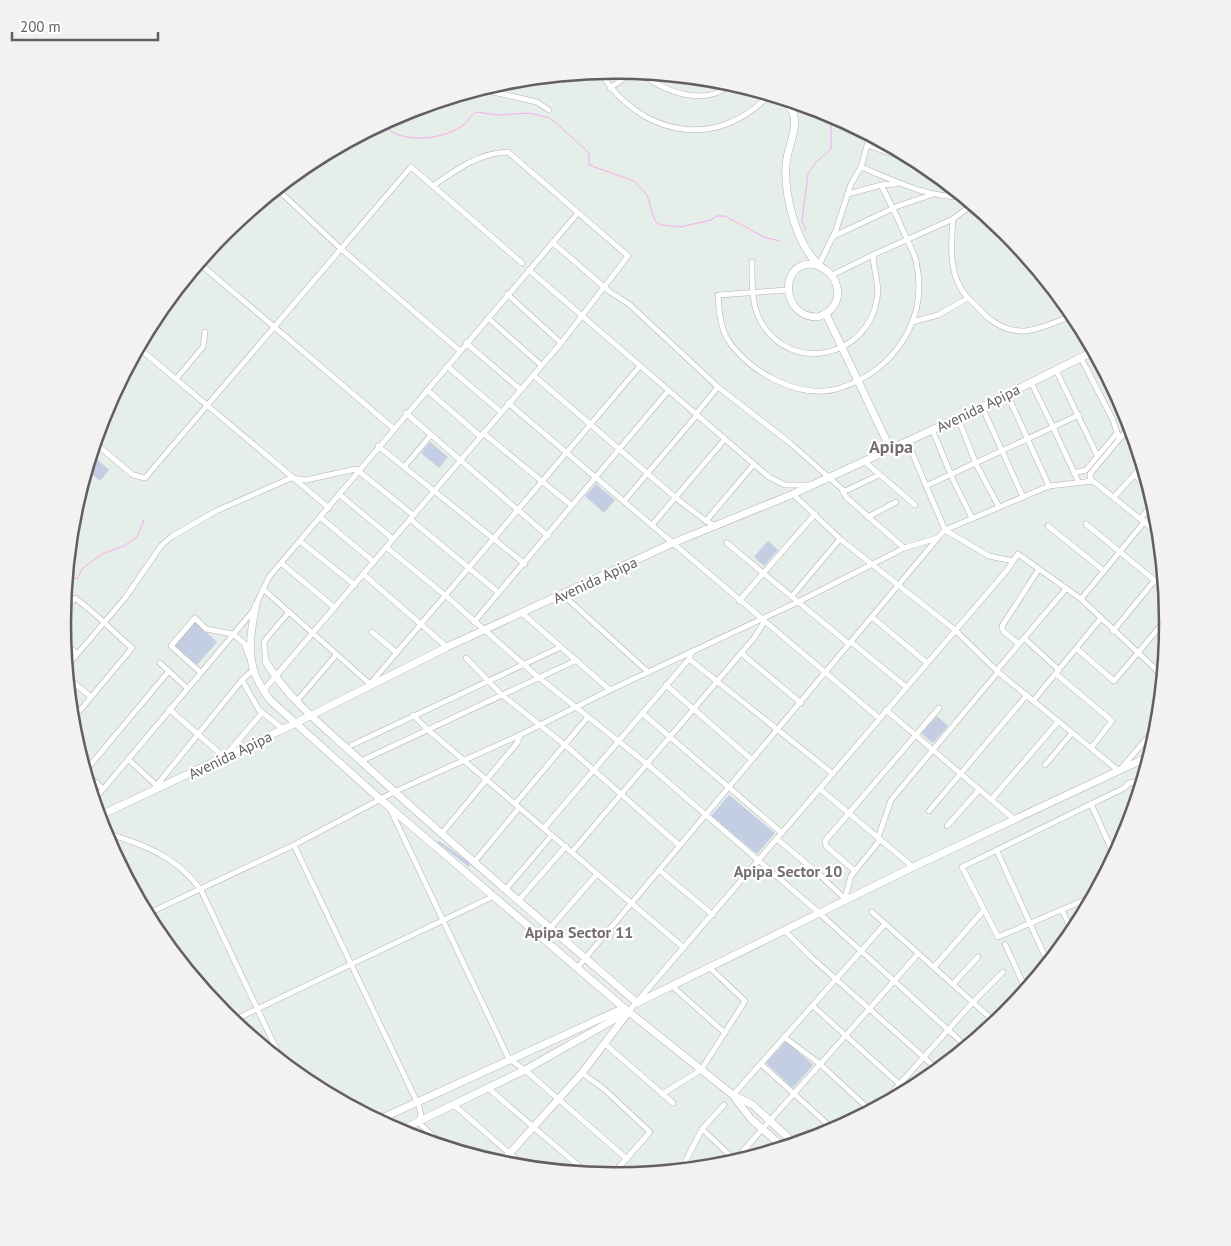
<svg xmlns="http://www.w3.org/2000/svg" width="1231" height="1246" viewBox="0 0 1231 1246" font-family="'PT Sans',sans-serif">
<rect width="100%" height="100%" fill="#e5eee9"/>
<g fill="#c3cee3">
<path d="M430,442l18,15 -9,11 -18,-15z"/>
<path d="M92,455l17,15 -9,11 -13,-11z"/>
<path d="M596,484l19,16 -11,13 -19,-17z"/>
<path d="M768,541l10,9 -14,16 -10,-9z"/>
<path d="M195,622l22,20 -20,23 -23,-20z"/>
<path d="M937,716l11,10 -15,17 -12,-10z"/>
<path d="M729,795l46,38 -18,21 -46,-38z"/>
<path d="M439,841l31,22 -1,4 -32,-25z"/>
<path d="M786,1041l27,24 -20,23 -27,-25z"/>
</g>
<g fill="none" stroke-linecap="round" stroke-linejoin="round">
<g stroke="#f8abf0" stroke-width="1">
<path d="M382,124c18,21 60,16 80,2 6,-4 8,-10 14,-14l22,3 31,-2 21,5 34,30 5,6v11l45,16 13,14 8,26 6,4 19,2 31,-7 5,-4h9l39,21 15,4"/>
<path d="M804,231l2,-2 -4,-8 6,-47 7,-11 16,-14v-35"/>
<path d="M67,574l10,5 6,-11 19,-14 22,-8 13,-9 7,-17"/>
</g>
<defs>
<g id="street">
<path d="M600,72c39,63 116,80 169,23"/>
<path d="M642,73c19,19 68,35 88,10"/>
<path d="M610,88l23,-16"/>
<path d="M480,89l57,13 12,8"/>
<path d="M867,145l60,21"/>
<path d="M861,167c34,14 64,30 102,30"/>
<path d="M277,189l63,59 120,103"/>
<path d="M848,194l33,-9 15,-1"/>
<path d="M832,237l66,-31 33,-11"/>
<path d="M553,243l57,49 19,12 89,83 72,56 52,46 4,8 58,51"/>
<path d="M752,262c0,19 -1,43 9,60 30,53 107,35 116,-23 3,-14 -3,-28 -4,-42l2,-3 78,-35"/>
<path d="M199,263l194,165"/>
<path d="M819,265l17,-35 15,-46 10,-17 9,-32"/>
<path d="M529,270l240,207 16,8h25"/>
<path d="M832,275l43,-21"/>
<path d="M788,290l-70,5c1,14 2,32 10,45 21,32 73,61 112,48 55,-18 89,-69 76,-127 -2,-9 -7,-16 -10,-24 -8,-18 -16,-35 -25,-52"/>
<path d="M507,294l54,49"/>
<path d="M968,298c9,7 14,16 23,22 30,22 53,6 83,-5"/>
<path d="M488,318l53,47"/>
<path d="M912,322l26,-7 30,-17c-20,-21 -17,-52 -15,-79l20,-15"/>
<path d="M466,343l54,46"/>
<path d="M139,348l190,160"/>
<path d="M1081,358l32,62 6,18"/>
<path d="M447,366l54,46"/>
<path d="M1056,370l41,85"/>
<path d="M533,375l143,123 30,23 11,5"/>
<path d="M176,379l27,-32 2,-15"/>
<path d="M1031,382l22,45 26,-12"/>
<path d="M427,390l53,46"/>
<path d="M1007,394l42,92"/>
<path d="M508,403l371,315"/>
<path d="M982,407l41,90"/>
<path d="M406,413l142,123"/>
<path d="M696,414l22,-27"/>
<path d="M958,418l18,46 23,43"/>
<path d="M932,429l22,53 18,36"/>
<path d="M483,433l88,72"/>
<path d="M907,441l38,89 44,26 24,5"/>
<path d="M95,443l38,32 12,3 266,-311 111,96"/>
<path d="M378,446l147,118"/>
<path d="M864,461l51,44"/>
<path d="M404,467l27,-32"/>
<path d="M1074,473l12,-3 31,-37"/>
<path d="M1134,475l15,12"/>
<path d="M1091,480l-1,-6 41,-49"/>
<path d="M928,485l125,-58 25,54"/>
<path d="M843,492l36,-17"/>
<path d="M793,494l47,45 115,91 43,42 121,99 40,-47"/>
<path d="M340,495l53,44"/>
<path d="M1114,497l29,-32"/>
<path d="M624,501l73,-86"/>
<path d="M868,517l28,-15"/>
<path d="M321,518l53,44"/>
<path d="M1141,518l13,-16"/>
<path d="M410,519l89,74"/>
<path d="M706,521l48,-57"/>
<path d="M1086,524l79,65"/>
<path d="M652,525l73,-86"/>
<path d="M1048,526l56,45"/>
<path d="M301,542l54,43"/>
<path d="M727,543l122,101"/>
<path d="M386,547l60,49 92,81 109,87 170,147 150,136"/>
<path d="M281,563l54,45"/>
<path d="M363,574l84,73"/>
<path d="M263,589l107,95 270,-318"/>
<path d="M563,595l85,77"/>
<path d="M792,596l48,-57"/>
<path d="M1081,599l64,-78"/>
<path d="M739,601l76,-87"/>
<path d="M64,611l11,-13c21,15 37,33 57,50l-60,72"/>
<path d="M523,614l87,76"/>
<path d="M872,617l55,46"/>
<path d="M474,622l194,-231"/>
<path d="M1113,631l42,-51"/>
<path d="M372,632l25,21"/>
<path d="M1024,638l35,32"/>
<path d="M851,642l55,45"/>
<path d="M64,643l13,11"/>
<path d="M1019,644l-16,-13 -1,-5 37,-57"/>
<path d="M1077,649l37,32 54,-64"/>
<path d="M741,653l60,50"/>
<path d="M466,658l36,37 63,50 114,100"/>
<path d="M689,659l144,115"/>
<path d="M266,662l-2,-19 2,-4 23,-27"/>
<path d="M160,663l27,25"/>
<path d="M67,666l58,-68 36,-52 10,-9 45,-26 75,-33 15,2 50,-11 57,46"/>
<path d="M997,670l68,-80"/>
<path d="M1156,670l9,-10"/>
<path d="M200,672l-29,-26 24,-28 11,11 27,5 11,9 5,14"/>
<path d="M1056,674l56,47 -21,27"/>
<path d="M68,678l23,19"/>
<path d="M242,680l17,30 24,19"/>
<path d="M666,685l85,74"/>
<path d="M263,691l298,-348 67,-87 -120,-104c-30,1 -52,18 -75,34"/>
<path d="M297,701l39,-46"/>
<path d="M1033,701l68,-83"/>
<path d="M169,709l55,48 38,-44"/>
<path d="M886,710l129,110"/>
<path d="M642,713l140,120"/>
<path d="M413,715l14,14 257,219"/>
<path d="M352,745l209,-98"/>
<path d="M128,759l28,26"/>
<path d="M361,761l216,-101"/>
<path d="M1045,765l27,-32"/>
<path d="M103,789l-15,-14 -1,-6 82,-98"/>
<path d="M820,789l93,78"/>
<path d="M152,791l90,-111 10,-9"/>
<path d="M94,800l159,-189 16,-34 308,-363"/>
<path d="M991,800l67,-78"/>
<path d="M515,804l73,-87"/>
<path d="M1091,804l24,53"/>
<path d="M391,811l118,248 16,11 102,89"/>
<path d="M929,811l98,-116"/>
<path d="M947,826l32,-36"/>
<path d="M544,828l145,-169 3,-8"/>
<path d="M104,832c40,13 71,23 97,58l81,171"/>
<path d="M442,833l75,-90 3,-8"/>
<path d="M878,838l13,-38 107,-128"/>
<path d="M777,839l43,36 26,25"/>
<path d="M294,845l125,261 2,9 -3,7 26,24"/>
<path d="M997,851l51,112"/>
<path d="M572,852l182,-214 10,-16"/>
<path d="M475,861l44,-53"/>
<path d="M659,870l54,45"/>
<path d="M855,871l-29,-25 -1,-5 114,-133"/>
<path d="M506,889l46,-54"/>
<path d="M1094,896l-96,41 -36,-70 162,-79 5,-5 14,-3"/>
<path d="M845,898l6,-22 29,-36"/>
<path d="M519,900l47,-54"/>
<path d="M1062,910l11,23"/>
<path d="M872,912l124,111"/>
<path d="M147,914l147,-69 100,-53 126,-57 90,-45 188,-88 106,-54 33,-10 8,-8 104,-44 44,-5 67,54"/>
<path d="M551,927l46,-53"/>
<path d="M785,931l26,26 127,113"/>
<path d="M1005,944l21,46"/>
<path d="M934,967l50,-57"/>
<path d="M577,968l360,-429"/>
<path d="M953,984l25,-27"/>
<path d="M672,986l53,47"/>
<path d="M813,1006l94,85"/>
<path d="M629,1011l379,-442 10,-15 63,45 82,77"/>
<path d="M232,1021l262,-125"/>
<path d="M784,1037l36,27 51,47"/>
<path d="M605,1044l68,59"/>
<path d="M761,1064l73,66"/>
<path d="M582,1073l22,16 46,43 -39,44"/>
<path d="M488,1088l99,85"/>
<path d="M662,1094l39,-24 44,-69 -36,-34"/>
<path d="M733,1095l152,-171"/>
<path d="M454,1105l71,62"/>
<path d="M881,1105l92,-103 30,-30"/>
<path d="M702,1129l34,32"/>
<path d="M735,1160l183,-206"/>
<path d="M681,1170l21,-41 22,-24"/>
</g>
<g id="secondary">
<path d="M776,97c8,4 16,9 18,19 3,17 -7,32 -8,49 -2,30 10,79 33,100"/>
<path d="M811,264c30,5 38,43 7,53 -36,1 -40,-53 -7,-53z"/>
<path d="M826,314l64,134"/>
<path d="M256,605c-8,38 -11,63 14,95l110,99 244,209 109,87 20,10 42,39"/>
<path d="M266,662c24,40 63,69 97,101 89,82 182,160 274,240l276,-136 237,-111"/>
<path d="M99,816l195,-92 153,-77 226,-104 120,-49 189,-87 112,-56"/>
<path d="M735,1098l16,21 32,28"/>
<path d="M378,1120l246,-112"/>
<path d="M399,1131l126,-61 104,-59"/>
<path d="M501,1163l81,-90 45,-59"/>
</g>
</defs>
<use href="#street" stroke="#b6b0b4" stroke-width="6"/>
<use href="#secondary" stroke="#b8b1b6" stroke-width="8"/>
<use href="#street" stroke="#fff" stroke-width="5"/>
<use href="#secondary" stroke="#fff" stroke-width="7"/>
</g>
<g text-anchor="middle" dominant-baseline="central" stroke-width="4.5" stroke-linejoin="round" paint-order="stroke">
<g font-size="15" fill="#645d62" stroke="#fff">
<text transform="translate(978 408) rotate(-26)">Avenida Apipa</text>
<text transform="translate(595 580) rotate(-25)">Avenida Apipa</text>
<text transform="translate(230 755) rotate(-26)">Avenida Apipa</text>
</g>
<g font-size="16" font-weight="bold" fill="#766e74" stroke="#fff">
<text x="788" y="871">Apipa Sector 10</text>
<text x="579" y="932">Apipa Sector 11</text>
</g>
<g font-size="18" font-weight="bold" fill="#766e74" stroke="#fff">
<text x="891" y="446">Apipa</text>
</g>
</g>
<path d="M0 0H1231V1246H0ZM71 623a544 544 0 1 1 1088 0a544 544 0 1 1-1088 0Z" fill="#f3f2f2" fill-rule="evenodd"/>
<path fill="none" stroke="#645d62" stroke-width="2.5" d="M71 623a544 544 0 1 1 1088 0a544 544 0 1 1-1088 0Z"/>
<path d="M12 32v8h146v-8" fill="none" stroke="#645d62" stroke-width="2.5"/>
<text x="20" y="32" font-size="15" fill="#645d62" stroke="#ffffff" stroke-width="4" paint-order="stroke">200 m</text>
</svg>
